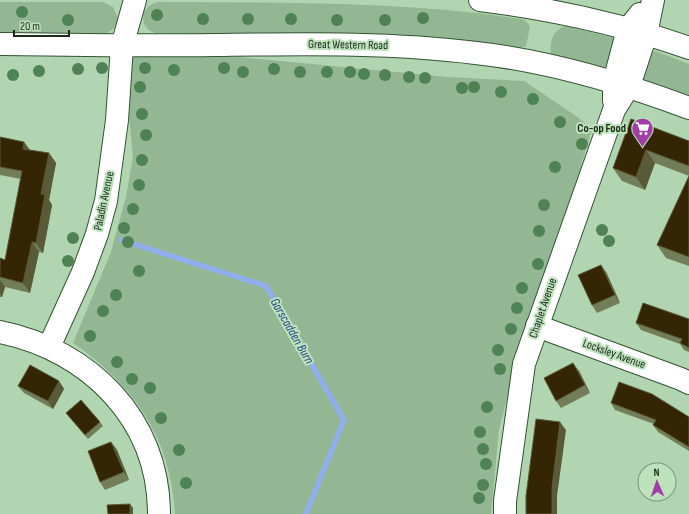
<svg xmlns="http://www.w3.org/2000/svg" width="689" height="514" viewBox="0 0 689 514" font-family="'Sofia Sans Condensed',sans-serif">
<rect width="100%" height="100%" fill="#b0d5b0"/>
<g fill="#93b693">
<path d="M0,2h103l10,5 5,11 -4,10 -8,6h-106z"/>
<path d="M159,2c121,1 242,-1 362,17l5,2 4,6 -4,19 -8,3 -251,-14 -112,-2c-18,-6 -15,-28 4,-31z"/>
<path d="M565,26l48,12 5,5 -11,27 -56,-15c-2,-13 2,-25 14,-29z"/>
<path d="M122,46l326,31 76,4 52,35 16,13 -20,66 -55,162 -18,73 -8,84h-316c-4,-76 -41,-129 -102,-171l38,-91 15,-55 7,-40z"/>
<path d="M655,51l34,13v32l-45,-15 -3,-5 9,-23z"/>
</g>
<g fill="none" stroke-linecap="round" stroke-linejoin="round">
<path stroke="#91afed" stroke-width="5.5" d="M121,240l145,46 78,134 -38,94"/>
<defs>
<g id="minor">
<path d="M614,101v-19l14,-53 12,-15"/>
<path d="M537,326l144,53 8,4"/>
<path d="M0,332c89,18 159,87 159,182"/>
<path d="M49,347l34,-75 14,-38 9,-33 11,-81 5,-74 13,-46"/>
<path d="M505,514v-13l19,-137 90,-254 15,-24 17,-52 7,-34"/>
</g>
<g id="major">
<path d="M480,0c71,9 142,24 209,48"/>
<path d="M0,44c71,1 142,2 214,1 87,-1 175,-3 262,8 73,8 144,29 213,55"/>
</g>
</defs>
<use href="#minor" stroke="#335333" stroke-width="24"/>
<use href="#major" stroke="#335333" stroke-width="24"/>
<use href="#minor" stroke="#fff" stroke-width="22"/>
<use href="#major" stroke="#fff" stroke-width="22"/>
</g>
<g fill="#4f8254">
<circle cx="22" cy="12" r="6"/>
<circle cx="157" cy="15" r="6"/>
<circle cx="423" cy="18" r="6"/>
<circle cx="203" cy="19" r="6"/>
<circle cx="248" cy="19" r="6"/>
<circle cx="291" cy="19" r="6"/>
<circle cx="68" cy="20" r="6"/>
<circle cx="337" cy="20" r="6"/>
<circle cx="385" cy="20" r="6"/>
<circle cx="102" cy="68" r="6"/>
<circle cx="145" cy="68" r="6"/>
<circle cx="224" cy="68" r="6"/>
<circle cx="78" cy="69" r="6"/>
<circle cx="274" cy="69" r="6"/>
<circle cx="174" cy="70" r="6"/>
<circle cx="39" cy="71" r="6"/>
<circle cx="243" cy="72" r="6"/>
<circle cx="300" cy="72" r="6"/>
<circle cx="327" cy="72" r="6"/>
<circle cx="350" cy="72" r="6"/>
<circle cx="364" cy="74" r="6"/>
<circle cx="13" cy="75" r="6"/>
<circle cx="385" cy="75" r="6"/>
<circle cx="409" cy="77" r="6"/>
<circle cx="425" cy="78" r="6"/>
<circle cx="140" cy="87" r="6"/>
<circle cx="474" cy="87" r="6"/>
<circle cx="462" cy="88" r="6"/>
<circle cx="501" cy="92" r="6"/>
<circle cx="533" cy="99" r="6"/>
<circle cx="142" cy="114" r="6"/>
<circle cx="560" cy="122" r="6"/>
<circle cx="146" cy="135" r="6"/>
<circle cx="582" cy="144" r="6"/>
<circle cx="142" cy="160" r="6"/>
<circle cx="555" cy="167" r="6"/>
<circle cx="139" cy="185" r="6"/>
<circle cx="544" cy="205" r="6"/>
<circle cx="133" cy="209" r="6"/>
<circle cx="124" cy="228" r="6"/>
<circle cx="602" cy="230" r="6"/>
<circle cx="539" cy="231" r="6"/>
<circle cx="73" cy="238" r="6"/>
<circle cx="609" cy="241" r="6"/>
<circle cx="128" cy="242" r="6"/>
<circle cx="68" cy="261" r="6"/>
<circle cx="538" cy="264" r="6"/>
<circle cx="139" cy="271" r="6"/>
<circle cx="522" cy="288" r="6"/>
<circle cx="116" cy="295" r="6"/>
<circle cx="517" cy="308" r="6"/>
<circle cx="103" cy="311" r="6"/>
<circle cx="511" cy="329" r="6"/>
<circle cx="90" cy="336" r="6"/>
<circle cx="498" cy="350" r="6"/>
<circle cx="117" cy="362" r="6"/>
<circle cx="500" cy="369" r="6"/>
<circle cx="132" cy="379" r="6"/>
<circle cx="150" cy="388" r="6"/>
<circle cx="487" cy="407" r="6"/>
<circle cx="161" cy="418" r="6"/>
<circle cx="480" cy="432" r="6"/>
<circle cx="483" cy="449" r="6"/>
<circle cx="179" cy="450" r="6"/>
<circle cx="486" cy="464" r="6"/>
<circle cx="186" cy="483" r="6"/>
<circle cx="483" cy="485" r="6"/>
<circle cx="479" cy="498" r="6"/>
</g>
<g fill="#727e5a">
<path d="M631,119l58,22v125l-23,-8 -9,-13 32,-69 -34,-13 -10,27 -23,-9 -9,-13z"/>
<path d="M0,137l24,5 6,8 19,3 7,10 -7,37 3,5 -9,48 -4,-1 -9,41 -25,-6 -3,10h-2v-39l5,2 16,-81 -21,-4z"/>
<path d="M606,272l14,31 -23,10 -5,-8z"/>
<path d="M689,319v33l-5,-2 -4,-6 -39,-14 -5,-7z"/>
<path d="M579,371l11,22 -29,15 -5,-7z"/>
<path d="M59,381l5,8 -11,20 -29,-16 -6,-7z"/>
<path d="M611,403l78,14v34l-31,-19 -5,-7 1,-1 -39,-14z"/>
<path d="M66,413l34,9 3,4 -15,13z"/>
<path d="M111,442l6,8 12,30 -24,10 -5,-8z"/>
</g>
<g fill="#595a38">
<path d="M24,142l7,10 -8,-3z"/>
<path d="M646,150l9,13 -10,27 -9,-13z"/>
<path d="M49,153l7,10 -7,37 3,5 -9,48 -7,-10 5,-49z"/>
<path d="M32,242l7,10 -9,41 -7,-10z"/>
<path d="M601,265l5,7 14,31 -5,-8z"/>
<path d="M0,280l5,7 -3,10 -2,-3z"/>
<path d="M573,363l6,8 11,22 -5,-8z"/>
<path d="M59,381l5,8 -11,20 -5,-8z"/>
<path d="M560,422l6,8 -9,66v18h-5v-26z"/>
<path d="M111,442l6,8 12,30 -5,-8z"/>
<path d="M130,504l3,4v6h-3z"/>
</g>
<g fill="#342605" stroke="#595a38">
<path d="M631,119l58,22v25l-43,-16 -10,27 -23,-9z"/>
<path d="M0,137l24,5 -1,7 26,4 -8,41 4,1 -9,48 -4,-1 -9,41 -23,-6v-19l5,2 17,-89 -22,-4z"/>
<path d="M689,176v81l-32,-12z"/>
<path d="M601,265l14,30 -23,10 -14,-30z"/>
<path d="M643,303l46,16v29l-9,-5 2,-4 -46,-16z"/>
<path d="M573,363l12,22 -29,16 -12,-23z"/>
<path d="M30,365l29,16 -11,20 -30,-15z"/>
<path d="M619,382l33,12 37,23v30l-36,-22 3,-5 -45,-17z"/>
<path d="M81,400l19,22 -15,13 -19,-22z"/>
<path d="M536,419l24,3 -8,66v26h-26v-18z"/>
<path d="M111,442l13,30 -24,10 -12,-31z"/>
<path d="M130,504v10h-22l-1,-9z"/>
</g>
<defs>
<symbol id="supermarket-pin" viewBox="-11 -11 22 30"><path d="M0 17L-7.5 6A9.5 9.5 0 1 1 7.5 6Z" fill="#9e3ea6" stroke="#bde2bc"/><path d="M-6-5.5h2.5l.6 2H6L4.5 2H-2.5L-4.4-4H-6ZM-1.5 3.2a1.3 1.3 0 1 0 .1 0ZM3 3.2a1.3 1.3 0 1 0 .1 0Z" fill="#fff"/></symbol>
</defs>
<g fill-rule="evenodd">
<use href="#supermarket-pin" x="630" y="116" width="25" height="34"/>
</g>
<g text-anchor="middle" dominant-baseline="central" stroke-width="4" stroke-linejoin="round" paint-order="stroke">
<g font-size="12" fill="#1c2a1c" stroke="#bde2bc">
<text transform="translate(348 45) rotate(1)">Great Western Road</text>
<text transform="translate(104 201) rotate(-78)">Paladin Avenue</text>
<text transform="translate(543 308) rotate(-71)">Chaplet Avenue</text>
<text transform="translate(614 354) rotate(20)">Locksley Avenue</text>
</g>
<g font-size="12" font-weight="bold" fill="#1c2a1c" stroke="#bde2bc" text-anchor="end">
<text x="626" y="128">Co-op Food</text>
</g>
<g font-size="13" font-style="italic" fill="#23428b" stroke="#bde2bc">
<text transform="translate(292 331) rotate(60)">Garscadden Burn</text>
</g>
</g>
<g transform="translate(657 482) rotate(358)"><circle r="19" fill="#bde2bc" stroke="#7d987c"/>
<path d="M0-3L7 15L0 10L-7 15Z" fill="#9e3ea6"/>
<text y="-6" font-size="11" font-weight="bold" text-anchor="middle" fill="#1c2a1c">N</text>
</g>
<path d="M14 30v6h55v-6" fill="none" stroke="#1c2a1c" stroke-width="2"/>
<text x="20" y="30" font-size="12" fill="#1c2a1c" stroke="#bde2bc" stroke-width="3" paint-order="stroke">20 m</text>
</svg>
